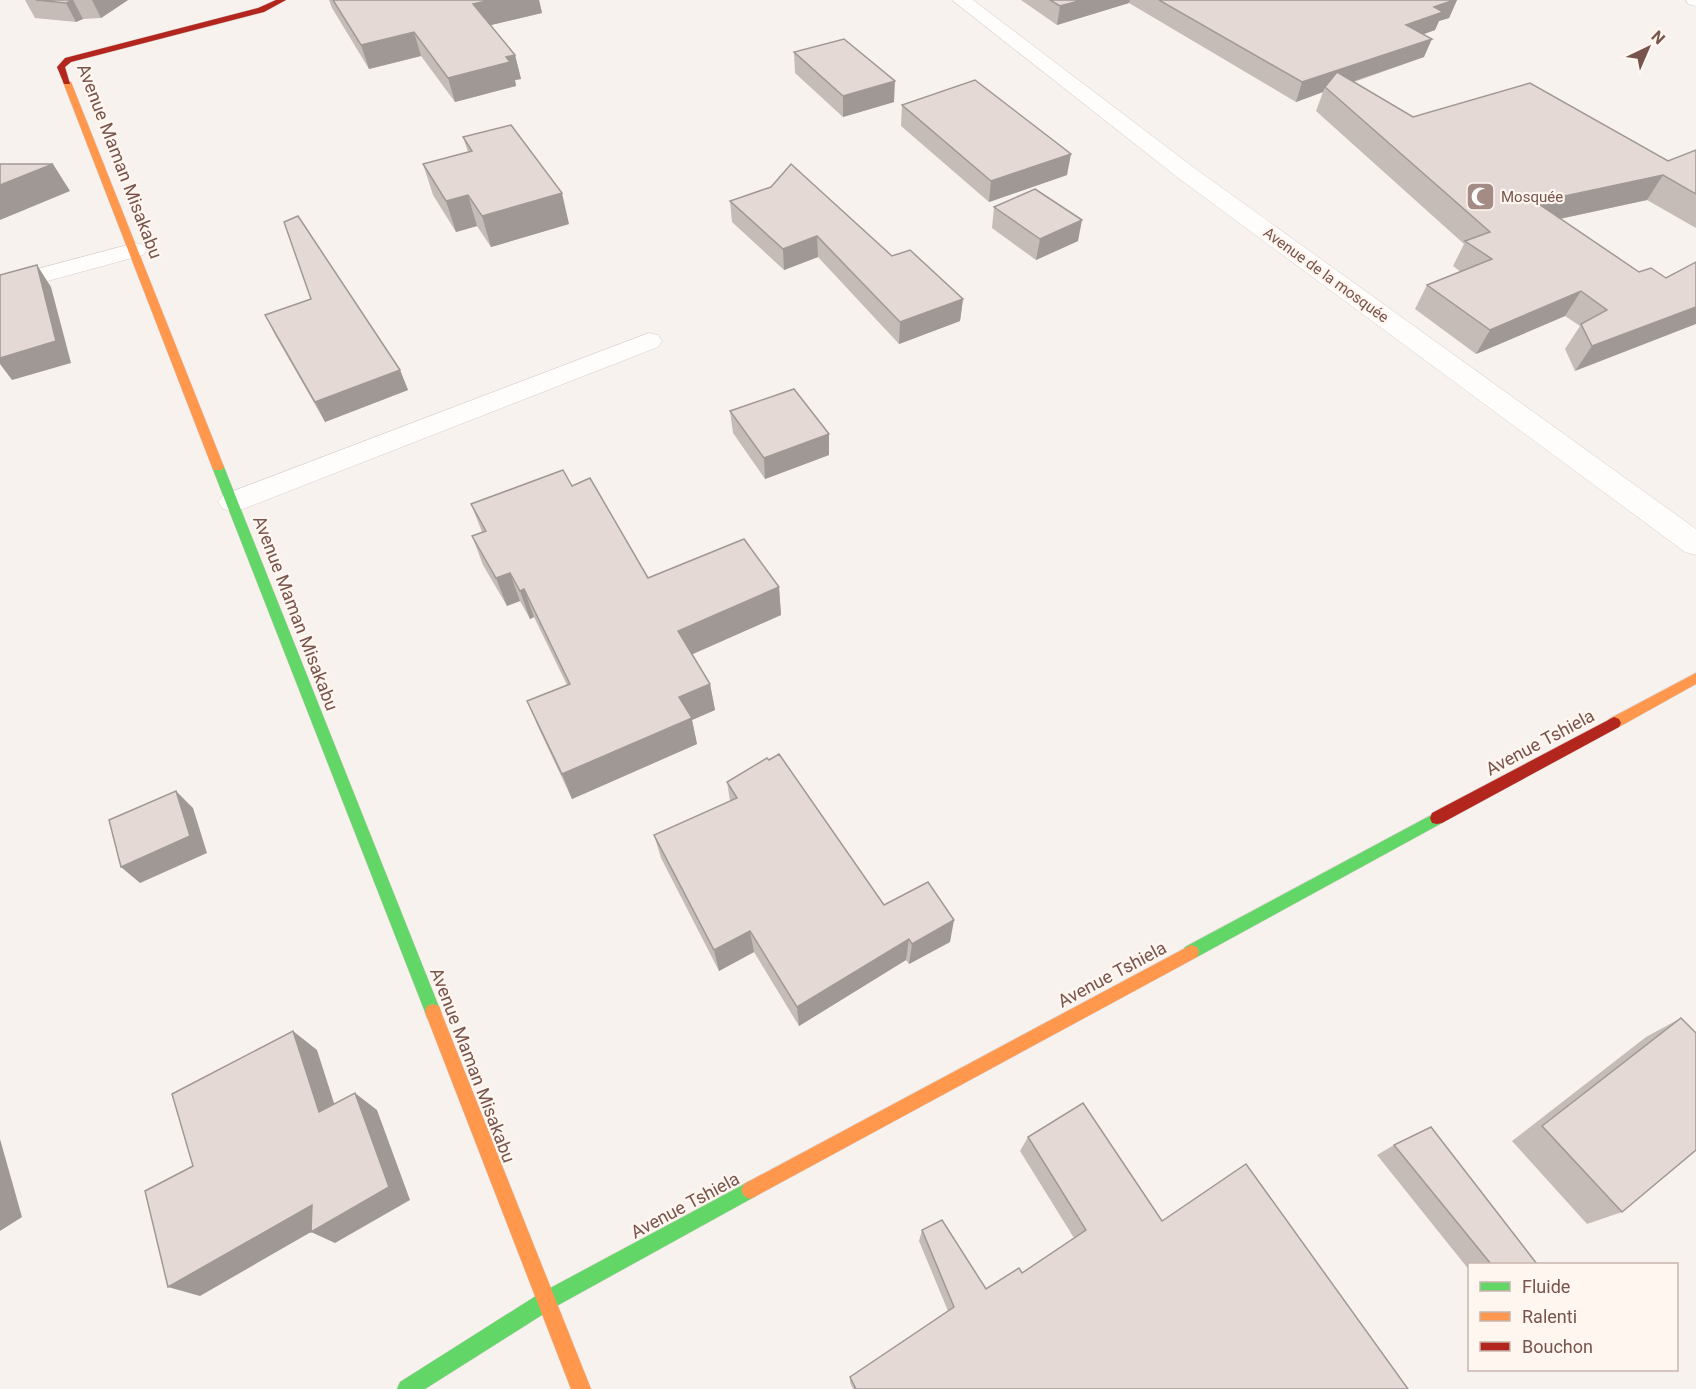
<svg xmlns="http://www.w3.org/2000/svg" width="1696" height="1389" viewBox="0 0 1696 1389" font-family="Roboto,sans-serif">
<rect width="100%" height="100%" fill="#f8f2ee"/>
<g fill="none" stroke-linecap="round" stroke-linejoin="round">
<defs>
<g id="street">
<path d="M952,0h21l220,167 503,362v26l-11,-3 -508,-375z"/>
<path d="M1686,0h10v6l-8,-2z"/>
<path d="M135,243l8,2 4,5 -4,5 -143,39v-15z"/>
<path d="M649,333l9,2 4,6 -4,6 -415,162 -10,3 -10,-3 -5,-7 5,-7z"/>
</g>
<g id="fast">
<path d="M218,463l6,4 217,545 -2,6 -6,2 -6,-2 -2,-6 -213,-545z"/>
<path d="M1437,812l5,1 2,5 -2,5 -245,134 -6,2 -6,-2 -2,-5 2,-5z"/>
<path d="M750,1181l6,3 3,6 -3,6 -203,112 -128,81h-28l3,-7 139,-88z"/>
</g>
<g id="slow">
<path d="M64,80l7,2 153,385 -2,3h-8l-2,-3 -149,-385z"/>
<path d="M1696,673v11l-77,43h-10l-2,-4 2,-4z"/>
<path d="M1191,945l6,2 2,5 -2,5 -441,239 -6,3 -6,-3 -3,-6 3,-6z"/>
<path d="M433,1004l6,2 2,6 150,377h-20l-146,-377 2,-6z"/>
</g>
<g id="jam">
<path d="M276,0h10l-22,12 -193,50 -6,5 5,17h-6l-7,-17 8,-9 193,-50z"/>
<path d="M1614,717l5,2 2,4 -2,4 -177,96 -5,1 -5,-1 -2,-5 2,-5z"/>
</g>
</defs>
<use href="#street" stroke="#d6cdca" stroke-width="1"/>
<use href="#fast" stroke="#d9cecb" stroke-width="1"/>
<use href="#slow" stroke="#d9cecb" stroke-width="1"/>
<use href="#jam" stroke="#d9cecb" stroke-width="1"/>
<use href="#street" fill="#fefdfc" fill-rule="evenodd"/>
<use href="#fast" fill="#63d668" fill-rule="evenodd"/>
<use href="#slow" fill="#ff974d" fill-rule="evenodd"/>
<use href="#jam" fill="#b3261e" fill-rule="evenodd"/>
</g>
<g fill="#c5bbb7">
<path d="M25,0h103l-27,18 -18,1 -7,3 -41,-4z"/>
<path d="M329,0h210l3,13 -51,12 24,30 6,24 -6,1 1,6 -61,16 -34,-46 -52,13 -37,-61z"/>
<path d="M1021,0h436l-8,18 -10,3 -4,9 -11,4v23l-70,25 59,35 255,44 28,-11v78l-49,-28 -87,19 79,53 12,-4 -76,103 -10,-22 15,-23 -15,-10 -89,38 -61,-45 12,-24 34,-13 -8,-6 11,-22 -148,-133 7,-19 -27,10 -167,-99 -72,22z"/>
<path d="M794,52l100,50 -51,15 -48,-44z"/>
<path d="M902,105l165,70 -78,27 -88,-76z"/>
<path d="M463,137l106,87 -78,23 -14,-21 -21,6 -23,-37 -10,-31 45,-12z"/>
<path d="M730,201l162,55 71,43 -3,22 -61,23 -81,-87 -34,13 -52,-48z"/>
<path d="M994,207l84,34 -42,19 -44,-32z"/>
<path d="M265,315l135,55 8,20 -83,32 -50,-87z"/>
<path d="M730,411l99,23v21l-64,24 -32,-46z"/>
<path d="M572,486l76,92 131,9 2,28 -89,39 18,30 5,26 -23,10 5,24 -125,55 -34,-72 -11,-26 40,-16 -33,-68 -4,2 -10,-18 -13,5 -24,-41 -11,-29 10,-4 -11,-28z"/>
<path d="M727,782l157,123 66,37 -41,22 -3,-4 -107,66 -45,-74 -35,19 -58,-113 -7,-23 76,-34z"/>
<path d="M1681,1018l-59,194 -35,12 -75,-83 134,-104z"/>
<path d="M1028,1137l134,84 246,168h-555l-3,-7v-5l98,-66 -29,-70 3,-11 64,59 36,-16 52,-35 -54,-87z"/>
<path d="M1394,1145l143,119h-67v7l-93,-116z"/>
</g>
<g fill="#a09895">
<path d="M73,0l10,19 -7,3 -10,-19z"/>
<path d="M92,0h36l-27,18z"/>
<path d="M491,0h48l3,13 -63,15 -6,-24z"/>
<path d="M1082,0h48l-1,3 -72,22 3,-19z"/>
<path d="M1454,0h3l-8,18 -10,3 -4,9 -36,13 7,-18 28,-18z"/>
<path d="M414,32l7,24 -52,13 -8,-24z"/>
<path d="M1432,39l-8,18 -96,33 -3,-3 -2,5 -27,10 6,-20z"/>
<path d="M515,55l6,24 -6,1 1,6 -61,16 -7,-24 58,-21z"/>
<path d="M895,81l-1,21 -51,15v-21z"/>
<path d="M1071,154l-4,21 -78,27 2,-21z"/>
<path d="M53,164l17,27 -70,29v-35z"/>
<path d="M1663,175l-16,25 -125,27 14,-25z"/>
<path d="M562,193l7,31 -78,23 -9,-31z"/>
<path d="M468,195l9,31 -21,6 -10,-31z"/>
<path d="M1082,220l-4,21 -42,19 4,-21z"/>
<path d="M817,236l1,21 -34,13 -1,-21z"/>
<path d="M37,265l14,22 20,76 -59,17 -12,-16v-6z"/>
<path d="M1581,291l-16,25 -89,38 14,-24z"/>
<path d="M963,299l-3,22 -61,23 1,-22z"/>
<path d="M1696,307v17l-121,47 17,-25z"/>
<path d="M400,370l8,20 -83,32 -10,-20z"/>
<path d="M829,434v21l-64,24 -1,-21z"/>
<path d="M510,573l10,28 -13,5 -11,-28z"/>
<path d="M779,587l2,28 -97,43 -6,-27z"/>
<path d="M524,589l10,28 -4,2 -10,-28z"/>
<path d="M710,684l5,26 -23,10 5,24 -125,55 -10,-25 117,-77z"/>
<path d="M176,791l17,17 14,45 -67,30 -19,-16z"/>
<path d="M954,920l-4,22 -41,22 3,-20z"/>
<path d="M750,931l4,21 -35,19 -5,-21z"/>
<path d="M909,939l-3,21 -107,66 -2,-19z"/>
<path d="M293,1031l24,19 25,78 -23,-16z"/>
<path d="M355,1093l22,17 33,90 -75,43 -24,-11 -111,64 -32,-9z"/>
<path d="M0,1139l22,78 -22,14z"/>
</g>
<g fill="#e5d9d5" stroke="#a09895" stroke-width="1.5">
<path d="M36,0h37l-7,3z"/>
<path d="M333,0h158l-18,4 42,51 -9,2 4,5 -62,16 -34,-46 -53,13z"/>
<path d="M1050,0h32l-22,6z"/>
<path d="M1159,0h295l-20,7 9,5 -37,13 26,14 -130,43z"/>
<path d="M844,39l51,42 -52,15 -49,-44z"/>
<path d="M1337,72l76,45 117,-34 138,78 28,-11v44l-33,-19 -127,27 103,70 12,-4 15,10 30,-16v45l-104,39 -11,-22 26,-14 -26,-19 -91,39 -63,-45 65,-26 -27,-18 25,-9 -165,-145z"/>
<path d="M975,80l96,74 -80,27 -89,-76z"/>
<path d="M511,125l51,68 -80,23 -14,-21 -22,6 -23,-37 49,-13 -9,-14z"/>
<path d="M0,164h53l-53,21z"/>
<path d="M791,164l101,92 18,-6 53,49 -63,23 -83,-86 -34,13 -53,-48 41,-14z"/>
<path d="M1035,189l47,31 -42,19 -46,-32z"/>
<path d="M298,216l102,154 -85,32 -50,-87 46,-16 -27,-77z"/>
<path d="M37,265l19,76 -56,17v-83z"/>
<path d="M794,389l35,45 -65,24 -34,-47z"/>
<path d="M563,470l9,16 18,-8 58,100 96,-39 35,48 -101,44 32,53 -31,13 13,21 -130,56 -35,-73 43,-17 -46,-95 -4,2 -10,-18 -14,5 -24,-42 14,-5 -15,-27z"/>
<path d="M779,754l105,151 44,-23 26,38 -42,24 -3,-5 -112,68 -47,-76 -36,19 -60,-115 83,-37 -10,-16 40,-24 2,2z"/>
<path d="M176,791l14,45 -69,31 -12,-47z"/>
<path d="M1681,1018l15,15v117l-74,62 -80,-86z"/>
<path d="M293,1031l26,81 36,-19 34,94 -78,45 1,-27 -144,82 -23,-96 48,-25 -21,-72z"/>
<path d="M1083,1103l79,118 84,-57 162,225h-552l-6,-12 104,-70 -32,-77 20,-10 44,69 33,-21 3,5 64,-43 -58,-93z"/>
<path d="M1431,1127l106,137h-46l-97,-119z"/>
</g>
<defs>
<symbol id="mosque-square" viewBox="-11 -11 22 22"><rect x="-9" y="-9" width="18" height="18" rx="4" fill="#a48b85" stroke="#fff6ef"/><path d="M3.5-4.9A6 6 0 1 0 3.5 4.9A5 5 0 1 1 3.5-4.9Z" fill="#fff"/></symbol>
</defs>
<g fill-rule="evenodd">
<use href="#mosque-square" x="1464" y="180" width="33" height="33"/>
</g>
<g text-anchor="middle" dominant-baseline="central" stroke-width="4.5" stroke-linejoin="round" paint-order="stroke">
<g font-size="15" fill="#77544c" stroke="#fff6ef" text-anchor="start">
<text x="1501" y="197">Mosquée</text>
</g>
<g font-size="15" fill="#77544c" stroke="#fff6ef">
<text transform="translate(1326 275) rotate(36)">Avenue de la mosquée</text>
</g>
<g font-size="18" fill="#77544c" stroke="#fff6ef">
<text transform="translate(120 161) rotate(69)">Avenue Maman Misakabu</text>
<text transform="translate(296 613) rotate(69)">Avenue Maman Misakabu</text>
<text transform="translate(1540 742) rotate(-28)">Avenue Tshiela</text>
<text transform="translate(1112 974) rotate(-28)">Avenue Tshiela</text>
<text transform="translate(473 1065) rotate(69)">Avenue Maman Misakabu</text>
<text transform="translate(685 1205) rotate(-28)">Avenue Tshiela</text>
</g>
</g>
<rect x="1468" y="1263" width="210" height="108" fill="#fff6ef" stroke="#c9b5ae" stroke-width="1.5"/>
<rect x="1480" y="1282" width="30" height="9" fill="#63d668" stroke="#c9b5ae" stroke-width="1.5"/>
<text x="1522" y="1293" font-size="18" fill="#77544c">Fluide</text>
<rect x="1480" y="1312" width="30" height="9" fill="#ff974d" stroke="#c9b5ae" stroke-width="1.5"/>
<text x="1522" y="1323" font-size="18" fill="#77544c">Ralenti</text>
<rect x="1480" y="1342" width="30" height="9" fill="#b3261e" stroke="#c9b5ae" stroke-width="1.5"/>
<text x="1522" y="1353" font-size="18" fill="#77544c">Bouchon</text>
<g transform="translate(1648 48) rotate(44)" stroke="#fff6ef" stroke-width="4.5" paint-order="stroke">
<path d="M0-4.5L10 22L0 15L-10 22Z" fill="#77544c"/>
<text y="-9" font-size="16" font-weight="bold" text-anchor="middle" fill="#77544c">N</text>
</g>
</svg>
